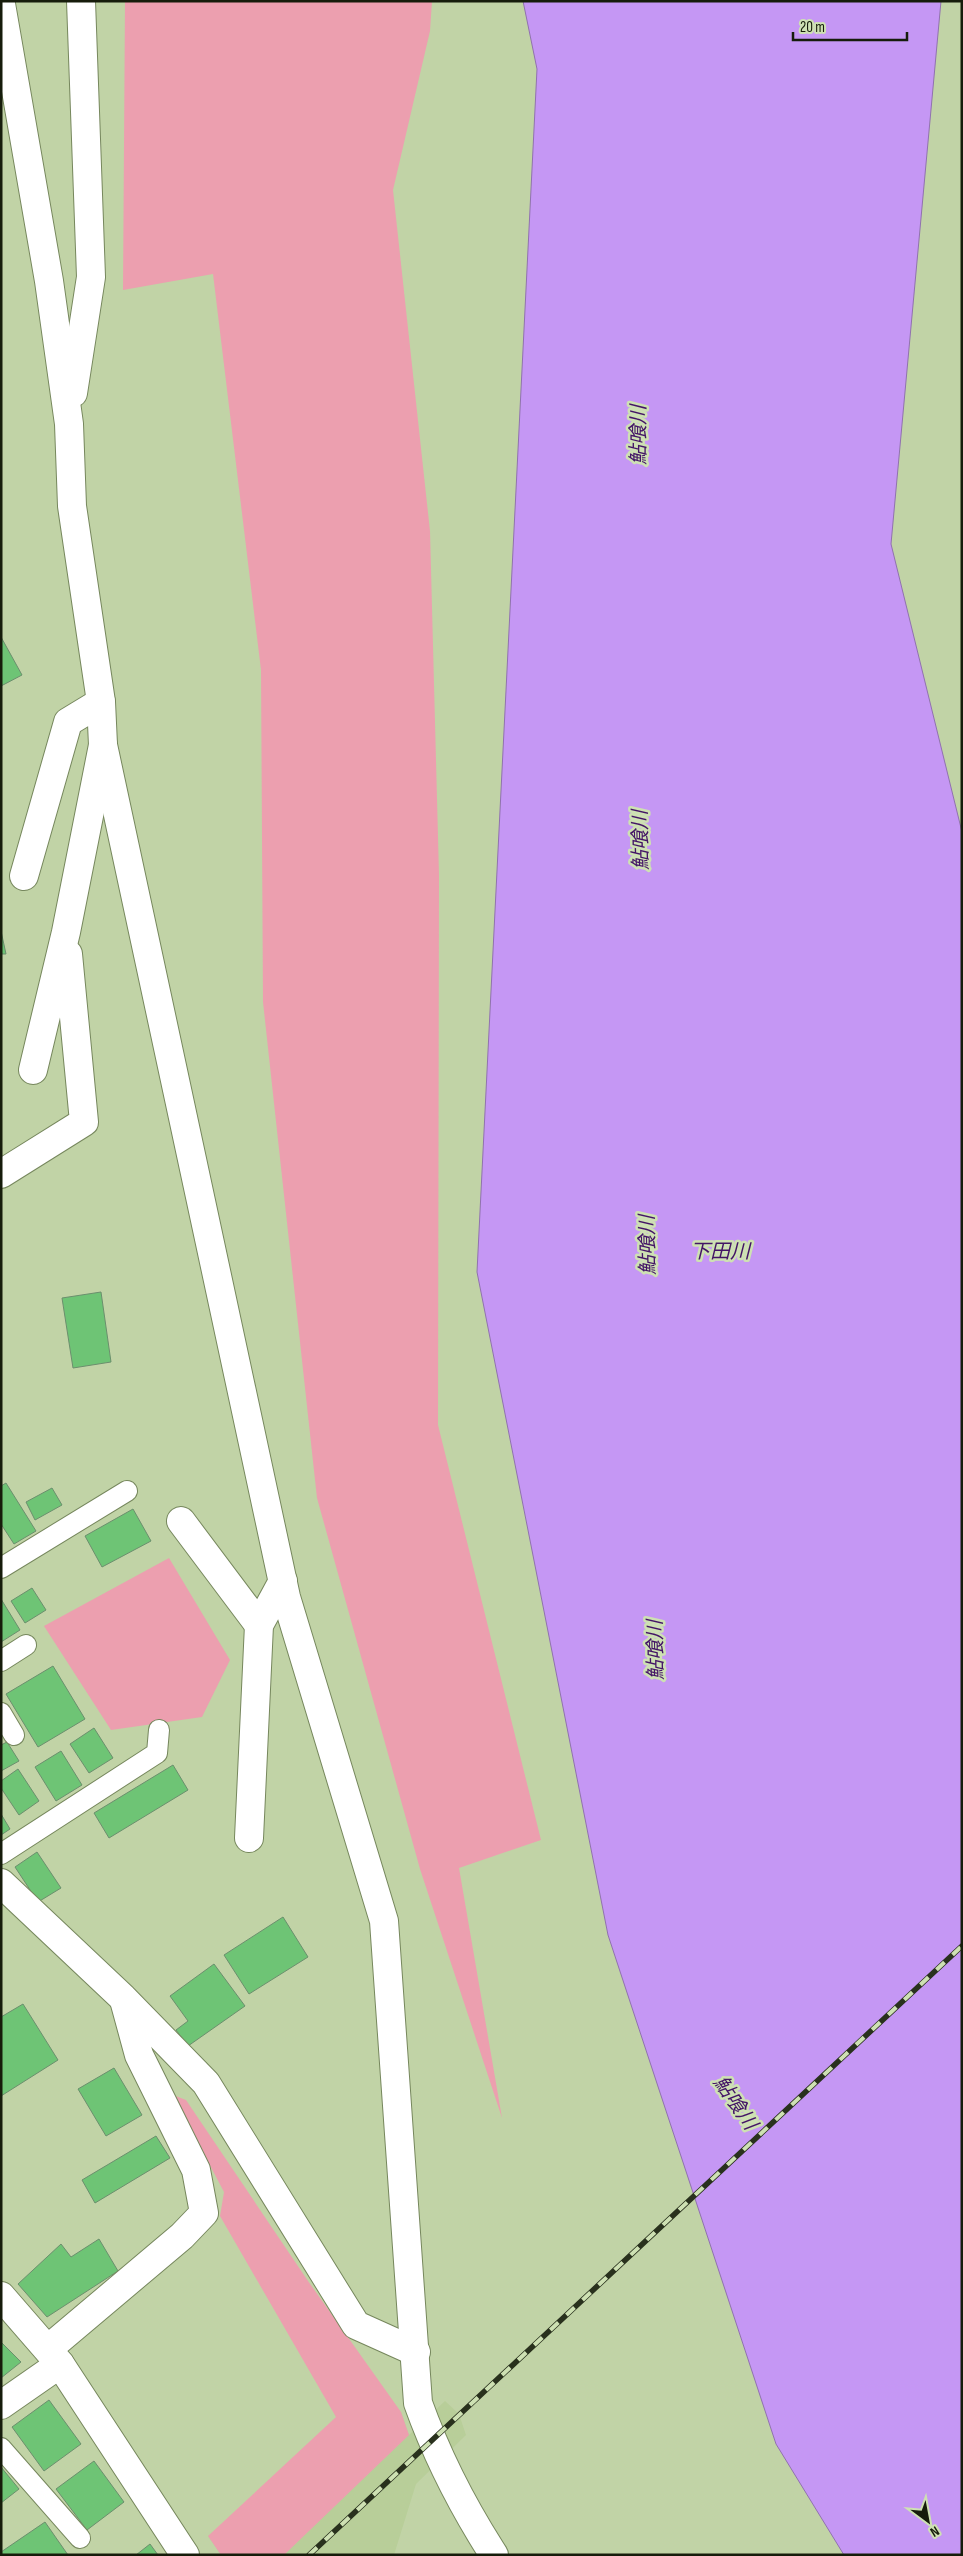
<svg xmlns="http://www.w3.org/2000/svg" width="963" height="2556" viewBox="0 0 963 2556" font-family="'Sofia Sans Condensed','Noto Sans JP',sans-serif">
<rect width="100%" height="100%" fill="#c1d3a6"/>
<path fill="#b8ce99" d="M445,2401l14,13 7,21 -50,49 -22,71h-173l-13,-19 193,-124 8,23z"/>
<g fill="#ec9faf">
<path d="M125,1h307l-2,30 -37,159 37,341 9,344 -1,550 103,415 -82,28 43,250 -82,-249 -103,-371 -54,-496 -2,-332 -48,-396 -90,16z"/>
<path d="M169,1558l61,102 -28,57 -91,13 -67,-104z"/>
<path d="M173,2095l13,5 122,181 93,131 8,23 -125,120h-63l-13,-19 128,-119 -116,-201 4,-24z"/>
</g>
<path fill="#c597f4" stroke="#9072ae" d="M523,1h418l-50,543 71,288v1723h-118l-68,-111 -168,-509 -131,-663 60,-1203z"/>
<g fill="#6ec475" stroke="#6b8f6d">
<path d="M1,637l21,38 -21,11z"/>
<path d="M1,931l5,23h-5z"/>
<path d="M101,1292l10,70 -38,6 -11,-70z"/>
<path d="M6,1483l30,48 -22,13 -13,-20v-38z"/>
<path d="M52,1488l10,17 -27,15 -9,-18z"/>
<path d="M133,1509l18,32 -49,26 -17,-31z"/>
<path d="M32,1588l14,22 -21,13 -14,-22z"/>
<path d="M1,1599l19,31 -19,12z"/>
<path d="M53,1666l32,53 -47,28 -32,-53z"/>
<path d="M94,1728l19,30 -24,15 -19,-29z"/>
<path d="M7,1742l12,19 -18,10v-26z"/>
<path d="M61,1751l21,34 -26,16 -21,-34z"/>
<path d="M173,1765l15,25 -79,48 -15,-25z"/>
<path d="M18,1769l21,32 -20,14 -18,-27v-7z"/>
<path d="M1,1814l9,15 -9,6z"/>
<path d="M37,1852l24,36 -23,14 -23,-35z"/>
<path d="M283,1917l25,40 -59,37 -25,-39z"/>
<path d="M214,1964l31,42 -57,40 -12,-16 12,-9 -18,-25z"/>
<path d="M23,2004l35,56 -57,36v-79z"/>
<path d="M114,2068l28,47 -36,21 -28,-47z"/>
<path d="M156,2136l14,22 -75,45 -13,-23z"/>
<path d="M99,2239l19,32 -71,46 -29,-33 43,-40 10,13z"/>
<path d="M1,2342l20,20 -20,16z"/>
<path d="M49,2400l32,44 -37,27 -32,-44z"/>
<path d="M94,2461l30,41 -37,28 -31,-41z"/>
<path d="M1,2467l18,22 -18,14z"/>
<path d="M45,2522l23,33h-67v-3z"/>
<path d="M150,2544l8,11h-22z"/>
</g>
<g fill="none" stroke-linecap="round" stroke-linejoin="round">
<defs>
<g id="service">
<path d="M1,1568l126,-77"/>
<path d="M1,1661l25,-16"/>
<path d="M1,1713l13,22"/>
<path d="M1,1854l156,-101 2,-23"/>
<path d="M1,2448l79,90"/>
</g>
<g id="minor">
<path d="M24,876l44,-154 33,-20"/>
<path d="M33,1070l33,-138 37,-187"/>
<path d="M1,1174l83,-52 -16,-168"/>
<path d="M181,1521l78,104"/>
<path d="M249,1838l10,-213 24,-44"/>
<path d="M1,1883l122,115 83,85 150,242 60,27"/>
<path d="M1,2296l59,68 125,191"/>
<path d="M48,2349l134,-113 22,-23 -8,-43 -57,-115 -15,-55"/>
<path d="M1,2405l59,-41"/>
</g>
<g id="tertiary">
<path d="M1,4l48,277 20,143 3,82 29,196 2,43 183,852 98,324 34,482c19,53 45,104 76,152"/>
<path d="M73,393l18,-116 -10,-276"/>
</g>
</defs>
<use href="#service" stroke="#76875d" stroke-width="22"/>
<use href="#minor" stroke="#76875d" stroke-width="30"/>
<use href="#tertiary" stroke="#76875d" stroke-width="30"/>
<use href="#service" stroke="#fff" stroke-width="20"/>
<use href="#minor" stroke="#fff" stroke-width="28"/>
<use href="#tertiary" stroke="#fff" stroke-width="28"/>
<defs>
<path id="rail" d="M309,2555l653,-609"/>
</defs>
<use href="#rail" stroke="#29311d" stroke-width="5.5"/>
<use href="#rail" stroke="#cee1b3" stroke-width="4" stroke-dasharray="11" stroke-linecap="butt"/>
</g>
<g text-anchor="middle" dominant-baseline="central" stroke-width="5" stroke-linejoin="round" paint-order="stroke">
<g font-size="20" font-style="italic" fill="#431466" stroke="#cee1b3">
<text transform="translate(639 435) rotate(-90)">鮎喰川</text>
<text transform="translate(641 840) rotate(-91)">鮎喰川</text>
<text transform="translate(648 1245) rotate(-91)">鮎喰川</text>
<text x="720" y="1252">下田川</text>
<text transform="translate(656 1650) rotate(-91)">鮎喰川</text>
<text transform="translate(735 2103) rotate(55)">鮎喰川</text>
</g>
</g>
<rect width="963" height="2556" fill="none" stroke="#161c0b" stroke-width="5"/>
<g transform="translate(928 2521) rotate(148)" stroke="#cee1b3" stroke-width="4" paint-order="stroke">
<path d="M0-4L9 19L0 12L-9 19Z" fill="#161c0b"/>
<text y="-8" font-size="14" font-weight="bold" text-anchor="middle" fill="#161c0b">N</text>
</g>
<path d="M793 32v8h114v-8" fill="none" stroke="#161c0b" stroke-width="2.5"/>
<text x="800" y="32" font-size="15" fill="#161c0b" stroke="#cee1b3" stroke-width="4" paint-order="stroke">20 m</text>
</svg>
